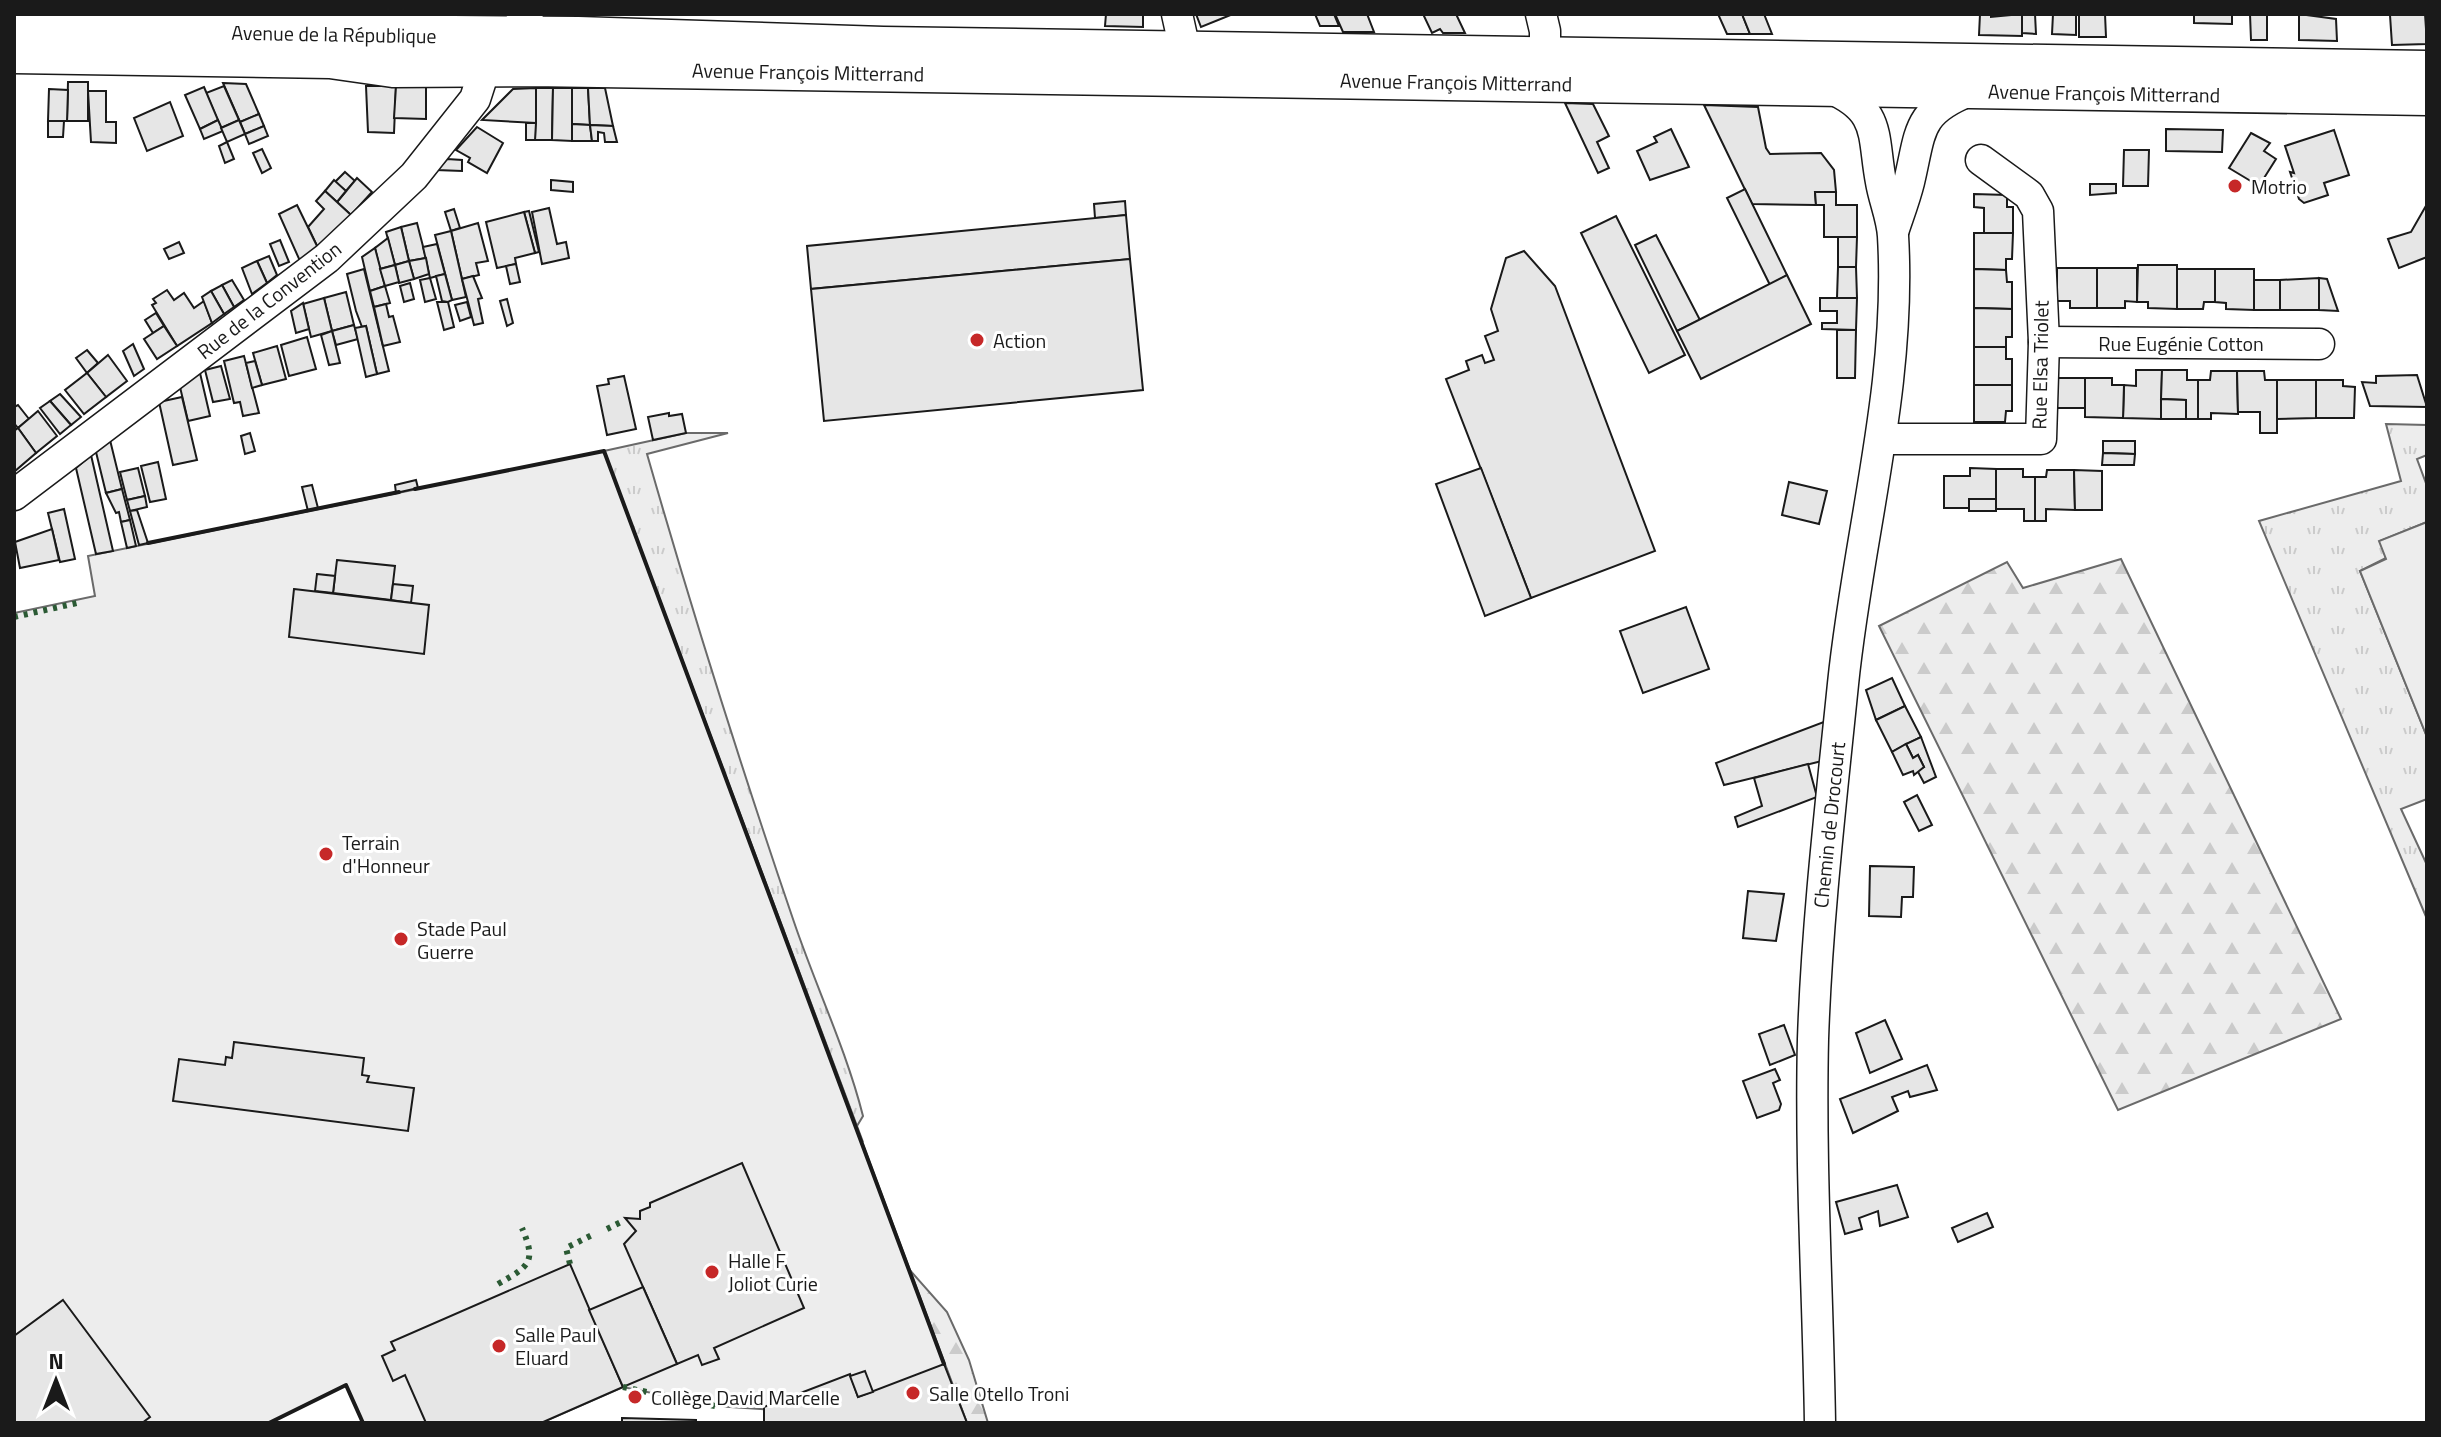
<svg xmlns="http://www.w3.org/2000/svg" width="2441" height="1437" viewBox="0 0 2441 1437" font-family="'Titillium Web',sans-serif">
<defs>
<pattern id="grass-tufts" width="24" height="20" patternUnits="userSpaceOnUse" patternTransform="scale(2)"><rect width="24" height="20" fill="#ededed"/><path d="M3 7l-1-3M5 7V3M7 7l1-3M15 17l-1-3M17 17v-4M19 17l1-3" fill="none" stroke="#cbcbcb"/></pattern>
<pattern id="forest-firs" width="22" height="20" patternUnits="userSpaceOnUse" patternTransform="scale(2)"><rect width="22" height="20" fill="#ededed"/><path d="M5 1l3.5 6h-7zM16 11l3.5 6h-7z" fill="#cbcbcb"/></pattern>
</defs>
<rect width="100%" height="100%" fill="#fff"/>
<g fill="url(#grass-tufts)" stroke="#6a6a6a" stroke-width="2">
<path d="M2386,424l41,1v30l-10,4 10,27v36l-47,19 6,17 -26,13 67,166v62l-26,10 26,56v54l-168,-398 142,-40z"/>
<path d="M686,433h42l-81,21c45,157 94,313 147,468 22,65 52,127 69,194l-6,10 6,16 -259,-691z"/>
</g>
<g fill="url(#forest-firs)" stroke="#6a6a6a" stroke-width="2">
<path d="M2121,559l220,460 -223,91 -239,-484 128,-64 16,26z"/>
<path d="M908,1268l39,44 22,48 19,63h-21z"/>
</g>
<g fill="#ededed" stroke="#6a6a6a" stroke-width="2">
<path d="M604,451l363,972 -252,-17 -92,-19 -82,36h-178l-17,-38 -77,38h-255v-810l81,-17 -7,-40z"/>
<path d="M2427,522v215l-67,-166 26,-12 -7,-18z"/>
</g>
<g fill="#e6e6e6" stroke="#1a1a1a" stroke-width="2">
<path d="M1106,14h37v13l-38,-1z"/>
<path d="M1196,14h37l-32,13z"/>
<path d="M1315,14h19l5,12h-19z"/>
<path d="M1335,14h32l7,18h-31z"/>
<path d="M1423,14h33l9,19h-22l-3,-4 -8,4z"/>
<path d="M1718,14h24l8,20h-23z"/>
<path d="M1742,14h22l8,20h-22z"/>
<path d="M1980,14h11v3l31,-3v22l-43,-1z"/>
<path d="M2022,14h13l1,20 -14,-1z"/>
<path d="M2053,14h23v21l-24,-1z"/>
<path d="M2079,14h26l1,23h-27z"/>
<path d="M2194,14h38v10l-38,-1z"/>
<path d="M2250,14h17v26h-16z"/>
<path d="M2299,14l37,5 1,22 -38,-1z"/>
<path d="M2425,14l2,30 -35,1 -2,-30z"/>
<path d="M68,82h20v39h-21z"/>
<path d="M223,83l23,1 13,30 -19,8z"/>
<path d="M224,86l15,34 -18,8 -15,-35z"/>
<path d="M366,86h30l-2,47 -26,-1z"/>
<path d="M396,86l30,1v32l-32,-1z"/>
<path d="M204,87l14,33 -18,9 -15,-34z"/>
<path d="M536,88h17l-1,52h-17z"/>
<path d="M536,88v35l-54,-3 31,-31z"/>
<path d="M553,88h19v53l-20,-1z"/>
<path d="M572,88h16l2,37 -18,-1z"/>
<path d="M588,88h17l8,38 -23,-1z"/>
<path d="M49,89l19,1 -1,31h-19z"/>
<path d="M88,91h18v31h10v21l-25,-1z"/>
<path d="M170,102l13,34 -36,15 -13,-33z"/>
<path d="M1565,103l28,1 16,32 -12,6 12,26 -11,5z"/>
<path d="M1704,105l54,2 8,41 4,6 51,-1 13,17 2,22h-21l1,13 -64,-1z"/>
<path d="M259,114l5,12 -19,8 -5,-12z"/>
<path d="M218,120l5,11 -19,8 -4,-10z"/>
<path d="M239,120l6,14 -18,8 -6,-14z"/>
<path d="M48,121h16l-1,16h-15z"/>
<path d="M526,123h10l-1,17h-9z"/>
<path d="M572,124l18,1 2,16h-20z"/>
<path d="M590,125l23,1 4,16h-12l-1,-9 -6,-1v9h-6z"/>
<path d="M264,126l4,10 -19,8 -4,-10z"/>
<path d="M477,127l26,16 -16,30 -19,-11 2,-4 -14,-8z"/>
<path d="M1671,129l18,38 -39,13 -13,-29 20,-9 -3,-5z"/>
<path d="M2166,129l57,1 -1,22 -56,-1z"/>
<path d="M2334,130l15,45 -25,8 4,12 -24,8 -5,-4 -9,-27 4,1 -9,-27z"/>
<path d="M2251,133l19,10 -6,8 12,8 -17,27 -30,-18z"/>
<path d="M227,142l7,17 -9,4 -6,-17z"/>
<path d="M262,149l9,19 -9,5 -9,-20z"/>
<path d="M2124,150h25l-1,36h-25z"/>
<path d="M447,159l15,1v11l-25,-1z"/>
<path d="M345,172l10,9 -9,10 -11,-9z"/>
<path d="M357,178l15,14 -21,23 -14,-13z"/>
<path d="M334,180l12,11 -9,11 -12,-11z"/>
<path d="M551,180l22,2v10l-22,-2z"/>
<path d="M2090,184h26v9l-26,2z"/>
<path d="M1745,189l42,86 -17,10 -43,-87z"/>
<path d="M325,191l26,24 -33,33 -10,-21 16,-18 -8,-8z"/>
<path d="M1815,192h21v13h21v32h-33v-32h-8z"/>
<path d="M1974,194l33,1v12h6v26h-29v-25l-10,-1z"/>
<path d="M1125,201l1,14 -31,3 -1,-14z"/>
<path d="M2427,204v53l-28,11 -11,-29 23,-7z"/>
<path d="M297,205l21,43 -18,13 -21,-47z"/>
<path d="M549,208l8,36 9,-2 3,16 -27,6 -10,-52z"/>
<path d="M454,209l6,19 -9,3 -6,-19z"/>
<path d="M529,211l10,41 -4,1 -11,-41z"/>
<path d="M524,212l11,41 -20,5 1,6 -19,4 -11,-46z"/>
<path d="M1126,215l4,44 -319,30 -4,-43z"/>
<path d="M1616,216l69,139 -36,18 -68,-140z"/>
<path d="M417,223l9,35 -17,3 -8,-34z"/>
<path d="M478,223l10,38 -12,2 3,12 -17,4 -11,-48z"/>
<path d="M401,227l8,34 -14,4 -9,-33z"/>
<path d="M451,231l15,66 -14,3 -17,-65z"/>
<path d="M1974,233h39l-1,26h-6v11l-32,-1z"/>
<path d="M1656,235l44,85 -23,11 -42,-86z"/>
<path d="M1838,237h19l-1,30h-18z"/>
<path d="M388,238l7,27 -15,4 -5,-21z"/>
<path d="M280,240l9,22 -10,4 -9,-22z"/>
<path d="M179,242l5,11 -15,6 -5,-10z"/>
<path d="M437,244l8,30 -15,4 -7,-31z"/>
<path d="M375,248l10,38 -15,5 -8,-34z"/>
<path d="M1524,251l31,35 100,265 -124,47 -85,-219 23,-9 -3,-9 16,-6 3,8 9,-3 -9,-24 13,-5 -7,-22 15,-51z"/>
<path d="M269,256l8,19 -10,8 -10,-22z"/>
<path d="M426,258l3,16 -15,5 -5,-18z"/>
<path d="M1130,259l13,131 -319,31 -13,-132z"/>
<path d="M257,261l10,22 -15,11 -10,-26z"/>
<path d="M409,261l5,18 -15,4 -4,-18z"/>
<path d="M516,264l4,18 -10,2 -4,-18z"/>
<path d="M395,265l4,17 -14,4 -5,-17z"/>
<path d="M2138,265h39v44l-29,-1v-6h-11z"/>
<path d="M1838,267h18l1,31h-20z"/>
<path d="M2057,268h40v40h-27v-7h-13z"/>
<path d="M2097,268h40v34l-12,-1v7h-28z"/>
<path d="M364,269l25,102 -12,3 -11,-48 -4,1 -6,-16 -9,-37z"/>
<path d="M1974,269l32,1 1,12h5v27l-38,-1z"/>
<path d="M2177,269h38v33h-11l-1,7h-26z"/>
<path d="M2215,269h39v41l-28,-1v-6l-11,-1z"/>
<path d="M445,274l7,26 -4,2 -6,-1 -6,-25z"/>
<path d="M1787,275l24,49 -110,55 -24,-48z"/>
<path d="M473,276l9,22 -4,1 5,24 -9,2 -12,-46z"/>
<path d="M430,278l6,21 -11,3 -5,-22z"/>
<path d="M2319,278l8,1 11,32 -19,-1z"/>
<path d="M2319,278v32h-39v-30z"/>
<path d="M232,280l12,20 -10,7 -12,-22z"/>
<rect x="2254" y="280" width="26" height="30"/>
<path d="M410,283l4,16 -10,3 -4,-16z"/>
<path d="M222,285l12,22 -10,7 -13,-23z"/>
<path d="M385,286l5,17 -16,4 -4,-16z"/>
<path d="M167,290l7,10 10,-7 10,15 10,-7 8,22 -35,23 -25,-41 4,-2 -3,-4z"/>
<path d="M211,291l13,23 -12,9 -10,-26z"/>
<path d="M346,292l8,33 -22,6 -8,-33z"/>
<path d="M324,298l8,33 -21,6 -8,-33z"/>
<path d="M1820,298h37l-1,32 -34,-1v-6h15v-12h-17z"/>
<path d="M507,299l6,24 -6,3 -7,-25z"/>
<path d="M437,302h11l6,25 -10,3z"/>
<path d="M467,302l4,15 -11,4 -5,-16z"/>
<path d="M303,303l6,26 -13,4 -5,-22z"/>
<path d="M386,304l3,13 4,-1 7,26 -17,4 -9,-39z"/>
<path d="M1974,308l38,1v28h-6v10h-32z"/>
<path d="M156,313l8,13 -11,7 -8,-13z"/>
<path d="M354,325l4,14 -22,6 -4,-14z"/>
<path d="M164,326l13,20 -20,13 -13,-20z"/>
<path d="M366,326l11,48 -11,3 -11,-49z"/>
<path d="M1837,330h19l-1,48h-18z"/>
<path d="M332,331l8,32 -11,2 -8,-30z"/>
<path d="M307,337l9,32 -27,7 -8,-31z"/>
<path d="M133,344l11,25 -10,7 -11,-25z"/>
<path d="M277,346l9,33 -24,6 -9,-32z"/>
<path d="M1974,347h32v12h6v26h-38z"/>
<path d="M87,350l11,13 -11,10 -11,-15z"/>
<path d="M108,355l19,26 -21,16 -19,-24z"/>
<path d="M244,356l15,57 -16,3 -3,-14 -6,1 -10,-42z"/>
<path d="M255,361l7,24 -10,3 -6,-25z"/>
<path d="M221,366l9,33 -17,3 -8,-32z"/>
<path d="M2136,370h26l-1,49 -38,-1 1,-33 12,1z"/>
<path d="M2162,370h25v10h11v39h-12v-19l-25,-1z"/>
<path d="M2211,371h26l1,43 -27,-1v6h-13v-39h12z"/>
<path d="M2237,371h27l1,9h12v53h-17v-21h-22z"/>
<path d="M87,373l19,24 -22,17 -19,-24z"/>
<path d="M200,373l10,43 -22,5 -8,-34z"/>
<path d="M2417,375l10,32 -57,-1 -8,-24 14,1v-7z"/>
<path d="M624,376l12,53 -29,6 -10,-49 12,-2 -1,-5z"/>
<rect x="2057" y="378" width="28" height="30"/>
<path d="M2085,378h27v7h12l-1,33 -38,-1z"/>
<path d="M2277,380h39v38l-39,1z"/>
<path d="M2316,380h27v6l12,1 -1,31h-38z"/>
<path d="M1974,385h38v26h-6l-1,11h-31z"/>
<path d="M60,394l21,23 -10,8 -21,-24z"/>
<path d="M182,397l15,63 -24,5 -14,-63z"/>
<path d="M2161,399l25,1v19h-25z"/>
<path d="M50,401l21,24 -11,9 -20,-26z"/>
<path d="M18,405l11,14 -11,9 -4,-5v-16z"/>
<path d="M38,411l19,25 -21,17 -18,-25z"/>
<path d="M669,413v3l13,-2 4,19 -33,7 -5,-23z"/>
<path d="M18,428l18,25 -21,18 -1,-40z"/>
<path d="M250,433l5,18 -10,3 -4,-18z"/>
<path d="M110,440l12,49 -16,4 -10,-41z"/>
<path d="M2103,441h32v13l-32,-1z"/>
<path d="M2103,453l32,1 -1,11h-32z"/>
<path d="M91,455l22,96 -17,3 -20,-86z"/>
<path d="M158,462l8,37 -16,3 -9,-36z"/>
<path d="M138,468l7,28 -18,4 -7,-28z"/>
<path d="M1481,468l50,130 -46,18 -49,-132z"/>
<path d="M1970,468l26,1v30h-27v9h-25v-32h26z"/>
<path d="M1996,469h27v8h12v44h-11v-12h-28z"/>
<path d="M2047,470h27l1,40 -29,-1v12h-11v-44h11z"/>
<path d="M2074,470l28,1v39h-27z"/>
<path d="M416,480l2,8 -22,5 -1,-8z"/>
<path d="M1789,482l38,9 -8,33 -37,-9z"/>
<path d="M312,485l6,23 -10,3 -6,-24z"/>
<path d="M122,489l8,31 -9,2 -2,-10 -3,1 -10,-20z"/>
<path d="M145,496l2,11 -17,4 -3,-11z"/>
<rect x="1969" y="499" width="27" height="12"/>
<path d="M64,509l11,50 -15,3 -12,-49z"/>
<path d="M137,510l11,33 -9,2 -9,-34z"/>
<path d="M130,520l6,26 -9,2 -6,-26z"/>
<path d="M52,529l7,31 -39,8 -5,-26z"/>
<path d="M337,560l58,6 -4,34 -58,-7z"/>
<path d="M317,574l18,2 -2,17 -18,-2z"/>
<path d="M393,584l20,2 -2,17 -20,-3z"/>
<path d="M294,589l135,16 -5,49 -135,-17z"/>
<path d="M1686,607l23,62 -66,24 -23,-62z"/>
<path d="M1892,678l13,28 -29,14 -10,-30z"/>
<path d="M1905,706l16,31 -29,15 -16,-32z"/>
<path d="M1829,720l-7,41 -98,24 -8,-22z"/>
<path d="M1921,737l15,40 -12,6 -7,-13 7,-3 -6,-12 -5,3 -7,-14z"/>
<path d="M1906,744l7,14 5,-3 6,12 -10,8 -1,-4 -10,4 -11,-23z"/>
<path d="M1808,764l9,33 -79,30 -3,-10 27,-11 -8,-28z"/>
<path d="M1917,795l15,30 -13,6 -15,-29z"/>
<path d="M1870,866l44,1 -1,30h-11l-1,20 -32,-1z"/>
<path d="M1748,891l36,3 -8,47 -33,-3z"/>
<path d="M1885,1020l17,39 -32,14 -14,-40z"/>
<path d="M1784,1025l11,30 -25,10 -11,-31z"/>
<path d="M234,1042l130,16 -2,17 7,1 -2,6 47,6 -6,43 -235,-30 6,-42 46,6 1,-8 6,1z"/>
<path d="M1927,1065l10,25 -27,7 -2,-6 -16,6 6,14 -45,22 -13,-34z"/>
<path d="M1775,1069l5,11 -7,3 8,21 -2,6 -22,8 -14,-37z"/>
<path d="M742,1163l62,145 -90,40 5,11 -17,6 -4,-10 -21,9 -53,-120 12,-13 -11,-13 15,1v-8l10,-4v-4z"/>
<path d="M1897,1185l11,32 -28,9 -2,-15 -19,7 3,11 -17,5 -9,-32z"/>
<path d="M1987,1213l6,14 -35,15 -6,-14z"/>
<path d="M570,1264l53,123 -82,36h-115l-21,-48 -12,6 -11,-25 13,-6 -4,-8z"/>
<path d="M643,1287l34,77 -54,23 -34,-77z"/>
<path d="M63,1300l87,117 -8,6h-128v-87z"/>
<path d="M944,1364l23,59h-203v-16l86,-33 8,23z"/>
<path d="M865,1371l8,21 -15,5 -8,-21z"/>
<path d="M622,1418l74,2v3h-74z"/>
</g>
<g fill="none" stroke-linecap="round" stroke-linejoin="round">
<defs>
<g id="minor">
<path d="M1177,14l8,36 -1,22"/>
<path d="M1541,14l4,17v45"/>
<path d="M1894,229c5,-15 11,-31 15,-47 12,-50 7,-70 60,-91"/>
<path d="M2044,342l275,2"/>
<path d="M1882,439h159l3,-97 -6,-131 -9,-16 -48,-35"/>
<path d="M14,495l313,-237 87,-82 61,-77 10,-31 43,-54"/>
<path d="M1820,1423c-2,-128 -10,-256 -7,-384 4,-118 18,-237 30,-355 15,-149 59,-297 50,-448 -1,-18 -9,-36 -12,-54 -9,-47 1,-71 -51,-94"/>
</g>
<g id="major">
<path d="M14,30l564,5 305,10 1544,24"/>
<path d="M14,55l316,5 63,9 139,-1 1895,29"/>
</g>
</defs>
<use href="#minor" stroke="#1a1a1a" stroke-width="33"/>
<use href="#major" stroke="#1a1a1a" stroke-width="39"/>
<use href="#minor" stroke="#fff" stroke-width="30"/>
<use href="#major" stroke="#fff" stroke-width="36"/>
<g stroke="#2b5a34" stroke-width="6" stroke-dasharray="4 6" stroke-linecap="butt">
<path d="M14,617l63,-14"/>
<path d="M607,1229l16,-8"/>
<path d="M570,1264l-4,-16 28,-14"/>
<path d="M498,1284c31,-18 39,-21 24,-56"/>
<path d="M623,1387l92,19"/>
</g>
<g stroke="#1a1a1a" stroke-width="4">
<path d="M415,489l189,-38 340,913"/>
<path d="M148,543l251,-51"/>
<path d="M269,1423l77,-38 17,38"/>
</g>
</g>
<g fill="#c62828" stroke="#fff" stroke-width="3">
<circle cx="2235" cy="186" r="8"/>
<circle cx="977" cy="340" r="8"/>
<circle cx="326" cy="854" r="8"/>
<circle cx="401" cy="939" r="8"/>
<circle cx="712" cy="1272" r="8"/>
<circle cx="499" cy="1346" r="8"/>
<circle cx="913" cy="1393" r="8"/>
<circle cx="635" cy="1397" r="8"/>
</g>
<g text-anchor="middle" dominant-baseline="central" stroke-width="6" stroke-linejoin="round" paint-order="stroke">
<g font-size="20" fill="#1a1a1a" stroke="#fff">
<text transform="translate(334 34) rotate(1)">Avenue de la République</text>
<text transform="translate(808 72) rotate(1)">Avenue François Mitterrand</text>
<text transform="translate(1456 82) rotate(1)">Avenue François Mitterrand</text>
<text transform="translate(2104 93) rotate(1)">Avenue François Mitterrand</text>
<text transform="translate(269 300) rotate(-38)">Rue de la Convention</text>
<text x="2181" y="343">Rue Eugénie Cotton</text>
<text transform="translate(2040 365) rotate(-89)">Rue Elsa Triolet</text>
<text transform="translate(1829 825) rotate(-84)">Chemin de Drocourt</text>
</g>
<g font-size="20" fill="#1a1a1a" stroke="#fff" text-anchor="start">
<text x="2251" y="186">Motrio</text>
<text x="993" y="340">Action</text>
<text x="342" y="842">Terrain<tspan x="342" dy="23">d'Honneur</tspan></text>
<text x="417" y="928">Stade Paul<tspan x="417" dy="23">Guerre</tspan></text>
<text x="728" y="1260">Halle F<tspan x="728" dy="23">Joliot Curie</tspan></text>
<text x="515" y="1334">Salle Paul<tspan x="515" dy="23">Eluard</tspan></text>
<text x="929" y="1393">Salle Otello Troni</text>
<text x="651" y="1397">Collège David Marcelle</text>
</g>
</g>
<rect width="2441" height="1437" fill="none" stroke="#1a1a1a" stroke-width="32"/>
<g transform="translate(56 1381)" stroke="#ffffff" stroke-width="6" paint-order="stroke">
<path d="M0-6L14 30L0 20L-14 30Z" fill="#1a1a1a"/>
<text y="-12" font-size="22" font-weight="bold" text-anchor="middle" fill="#1a1a1a">N</text>
</g>
</svg>
